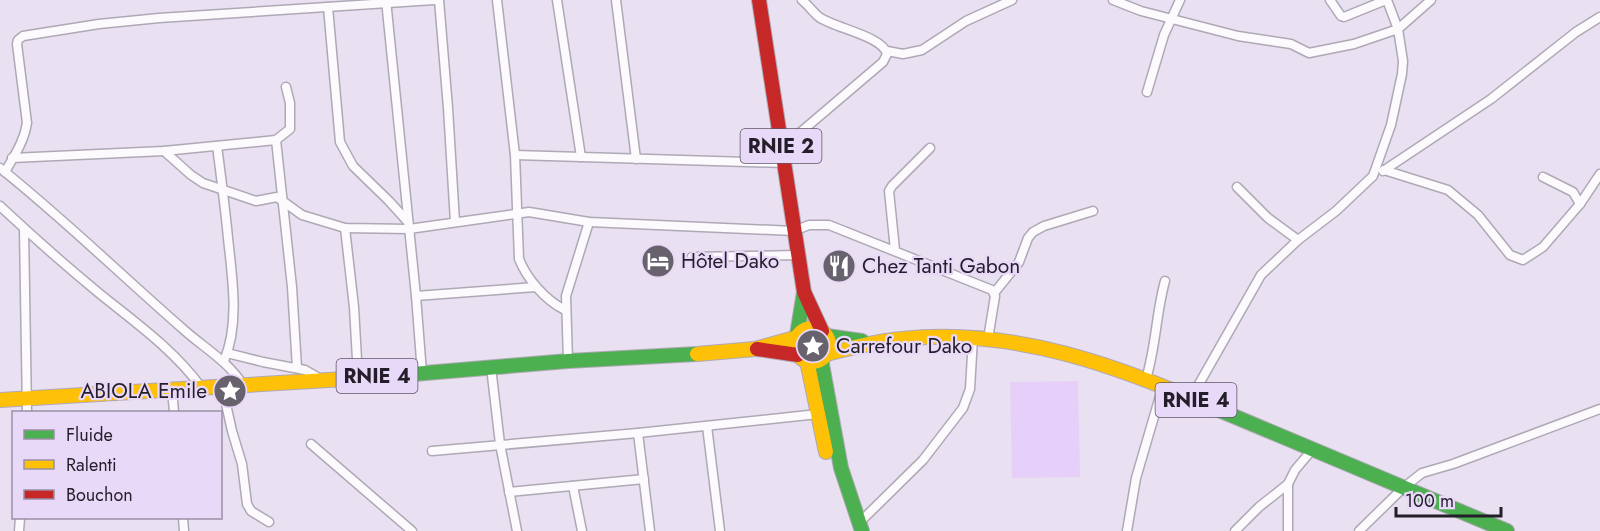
<svg xmlns="http://www.w3.org/2000/svg" width="1600" height="531" viewBox="0 0 1600 531" font-family="Jost,sans-serif">
<rect width="100%" height="100%" fill="#e9e0f1"/>
<path fill="#e6d0f9" d="M1078,381l2,96 -68,1 -2,-96z"/>
<g fill="none" stroke-linecap="round" stroke-linejoin="round">
<defs>
<g id="street">
<path d="M386,0l30,296 6,77"/>
<path d="M439,0l9,108 7,114"/>
<path d="M497,0l18,155 4,104c8,20 26,41 46,51"/>
<path d="M557,0l24,157"/>
<path d="M616,0l20,159"/>
<path d="M1113,0l28,11 97,25 53,8 18,9 45,-9 44,-15 33,-29"/>
<path d="M1330,0l11,16 3,1 42,-17"/>
<path d="M328,7l12,135 13,24 36,35 19,21"/>
<path d="M887,51l16,3 19,-4 44,-29 46,-21"/>
<path d="M1147,92l17,-57 16,-35"/>
<path d="M276,140l16,147 5,81"/>
<path d="M217,146c4,30 8,61 11,92 4,39 12,85 -4,123"/>
<path d="M782,148l101,-86 4,-8c-4,-18 -53,-26 -68,-37 -6,-5 -11,-12 -17,-17"/>
<path d="M164,151l27,24 12,8 53,18 21,-4 25,18 43,13 64,1 120,-17 60,10 205,9 15,-6h20l163,65 3,6 -7,43"/>
<path d="M515,155l269,8"/>
<path d="M12,158l152,-7 112,-11 14,-11v-26l-4,-16"/>
<path d="M0,168c64,51 122,108 183,161 21,19 45,32 60,56"/>
<path d="M1384,170l64,20 30,25 32,40 13,5 20,-13 37,-43 20,-30"/>
<path d="M1383,171l108,-72 85,-67 24,-15"/>
<path d="M5,172c9,-16 19,-30 22,-49l-10,-79 1,-4 5,-4 76,-12 60,-6 275,-18"/>
<path d="M1543,177l30,15 7,12"/>
<path d="M1237,187l31,31 30,22"/>
<path d="M0,206c32,30 66,60 100,88 36,29 74,56 101,93"/>
<path d="M345,228l9,79 4,70"/>
<path d="M24,229l3,183"/>
<path d="M895,250l-6,-59 3,-5 38,-38"/>
<path d="M692,257l106,-2"/>
<path d="M995,292l24,-30 9,-24 5,-6 11,-6 49,-15"/>
<path d="M416,296l120,-9"/>
<path d="M227,353l36,9 42,8 14,8"/>
<path d="M568,361l-2,-65 23,-74"/>
<path d="M491,367l9,77 17,87"/>
<path d="M1146,379c10,-32 10,-66 19,-98"/>
<path d="M222,386l10,45 10,33 5,40 4,7 18,11"/>
<path d="M172,390l2,22"/>
<path d="M1191,398l70,-123 37,-35 38,-29 37,-35 18,-51 11,-51 1,-13 -5,-32 -11,-29"/>
<path d="M707,426l13,105"/>
<path d="M638,433l12,98"/>
<path d="M311,444l101,87"/>
<path d="M432,451l206,-18 180,-19"/>
<path d="M1288,484v47"/>
<path d="M573,486l9,45"/>
<path d="M509,492l135,-13"/>
<path d="M183,518l1,13"/>
<path d="M859,523l64,-63 40,-52 7,-19 3,-51"/>
<path d="M19,531l1,-13"/>
<path d="M1127,531l9,-53 27,-92"/>
<path d="M1235,531l24,-24 29,-23 7,-14 17,-20"/>
<path d="M1359,531l44,-43 19,-15 31,-9 147,-55"/>
</g>
<g id="fast">
<path d="M797,335l7,-43"/>
<path d="M827,336l35,5"/>
<path d="M821,359l20,109 21,63"/>
<path d="M378,377l190,-16 129,-7"/>
<path d="M1219,410l288,121"/>
</g>
<g id="slow">
<circle cx="812" cy="345" r="17"/>
<path d="M697,354l58,-5 40,-11"/>
<path d="M826,354c25,-6 50,-13 76,-15 111,-12 217,27 317,71"/>
<path d="M807,361l19,91"/>
<path d="M0,400l378,-23"/>
</g>
<g id="jam">
<path d="M759,0l45,292 18,39"/>
<path d="M757,349l41,6"/>
</g>
</defs>
<use href="#street" stroke="#afa8b5" stroke-width="11"/>
<use href="#fast" stroke="#afa8b5" stroke-width="16"/>
<use href="#slow" stroke="#afa8b5" stroke-width="16"/>
<use href="#jam" stroke="#afa8b5" stroke-width="16"/>
<use href="#street" stroke="#fcfafd" stroke-width="8"/>
<use href="#fast" stroke="#4caf50" stroke-width="14"/>
<use href="#slow" stroke="#ffc107" stroke-width="14"/>
<use href="#jam" stroke="#c62828" stroke-width="14"/>
</g>
<defs>
<symbol id="hotel-disc" viewBox="-11 -11 22 22"><circle r="9.5" fill="#68626f" stroke="#e9d9f8"/><path d="M-6-4.5h1.5V1H6V5H4.5V3h-9V5H-6ZM-4 0a1.8 1.8 0 1 1 3.6 0ZM.5 0V-2.5h3Q6-2.5 6 0Z" fill="#fff"/></symbol>
<symbol id="restaurant-disc" viewBox="-11 -11 22 22"><circle r="9.5" fill="#68626f" stroke="#e9d9f8"/><path d="M-5-6h1v4h1v-4h1v4h1v-4h1v5L-1.5 .5V6h-2V.5L-5-1ZM5-6V6H3V1.5H1.5Q1.5-4 5-6Z" fill="#fff"/></symbol>
<symbol id="sight-disc" viewBox="-11 -11 22 22"><circle r="9.5" fill="#68626f" stroke="#e9d9f8"/><path d="M0-6L1.8-2.2L6-1.7L2.9 1.2L3.7 5.4L0 3.3L-3.7 5.4L-2.9 1.2L-6-1.7L-1.8-2.2Z" fill="#fff"/></symbol>
</defs>
<g fill-rule="evenodd">
<use href="#hotel-disc" x="639" y="242" width="38" height="38"/>
<use href="#restaurant-disc" x="820" y="247" width="38" height="38"/>
<use href="#sight-disc" x="794" y="327" width="38" height="38"/>
<use href="#sight-disc" x="211" y="372" width="38" height="38"/>
</g>
<g text-anchor="middle" dominant-baseline="central" stroke-width="4.5" stroke-linejoin="round" paint-order="stroke">
<g fill="#e9d9f8" stroke="#5e5667" stroke-width="1.5">
<rect x="740.5" y="129" width="81" height="34" rx="4.5"/>
<rect x="336.5" y="359" width="81" height="34" rx="4.5"/>
<rect x="1155.5" y="383" width="81" height="34" rx="4.5"/>
</g>
<g font-size="20" font-weight="bold" fill="#231e29">
<text x="781" y="146">RNIE 2</text>
<text x="377" y="376">RNIE 4</text>
<text x="1196" y="400">RNIE 4</text>
</g>
<g font-size="21" fill="#231e29" stroke="#e9d9f8" text-anchor="start">
<text x="681" y="261">Hôtel Dako</text>
<text x="862" y="266">Chez Tanti Gabon</text>
<text x="836" y="346">Carrefour Dako</text>
<text x="207" y="391" text-anchor="end">ABIOLA Emile</text>
</g>
</g>
<rect x="12" y="411" width="210" height="108" fill="#e9d9f8" stroke="#9a8ea5" stroke-width="1.5"/>
<rect x="24" y="430" width="30" height="9" fill="#4caf50" stroke="#9a8ea5" stroke-width="1.5"/>
<text x="66" y="441" font-size="18" fill="#231e29">Fluide</text>
<rect x="24" y="460" width="30" height="9" fill="#ffc107" stroke="#9a8ea5" stroke-width="1.5"/>
<text x="66" y="471" font-size="18" fill="#231e29">Ralenti</text>
<rect x="24" y="490" width="30" height="9" fill="#c62828" stroke="#9a8ea5" stroke-width="1.5"/>
<text x="66" y="501" font-size="18" fill="#231e29">Bouchon</text>
<path d="M1396 507v9h105v-9" fill="none" stroke="#231e29" stroke-width="3"/>
<text x="1405" y="507" font-size="18" fill="#231e29" stroke="#e9d9f8" stroke-width="4.5" paint-order="stroke">100 m</text>
</svg>
